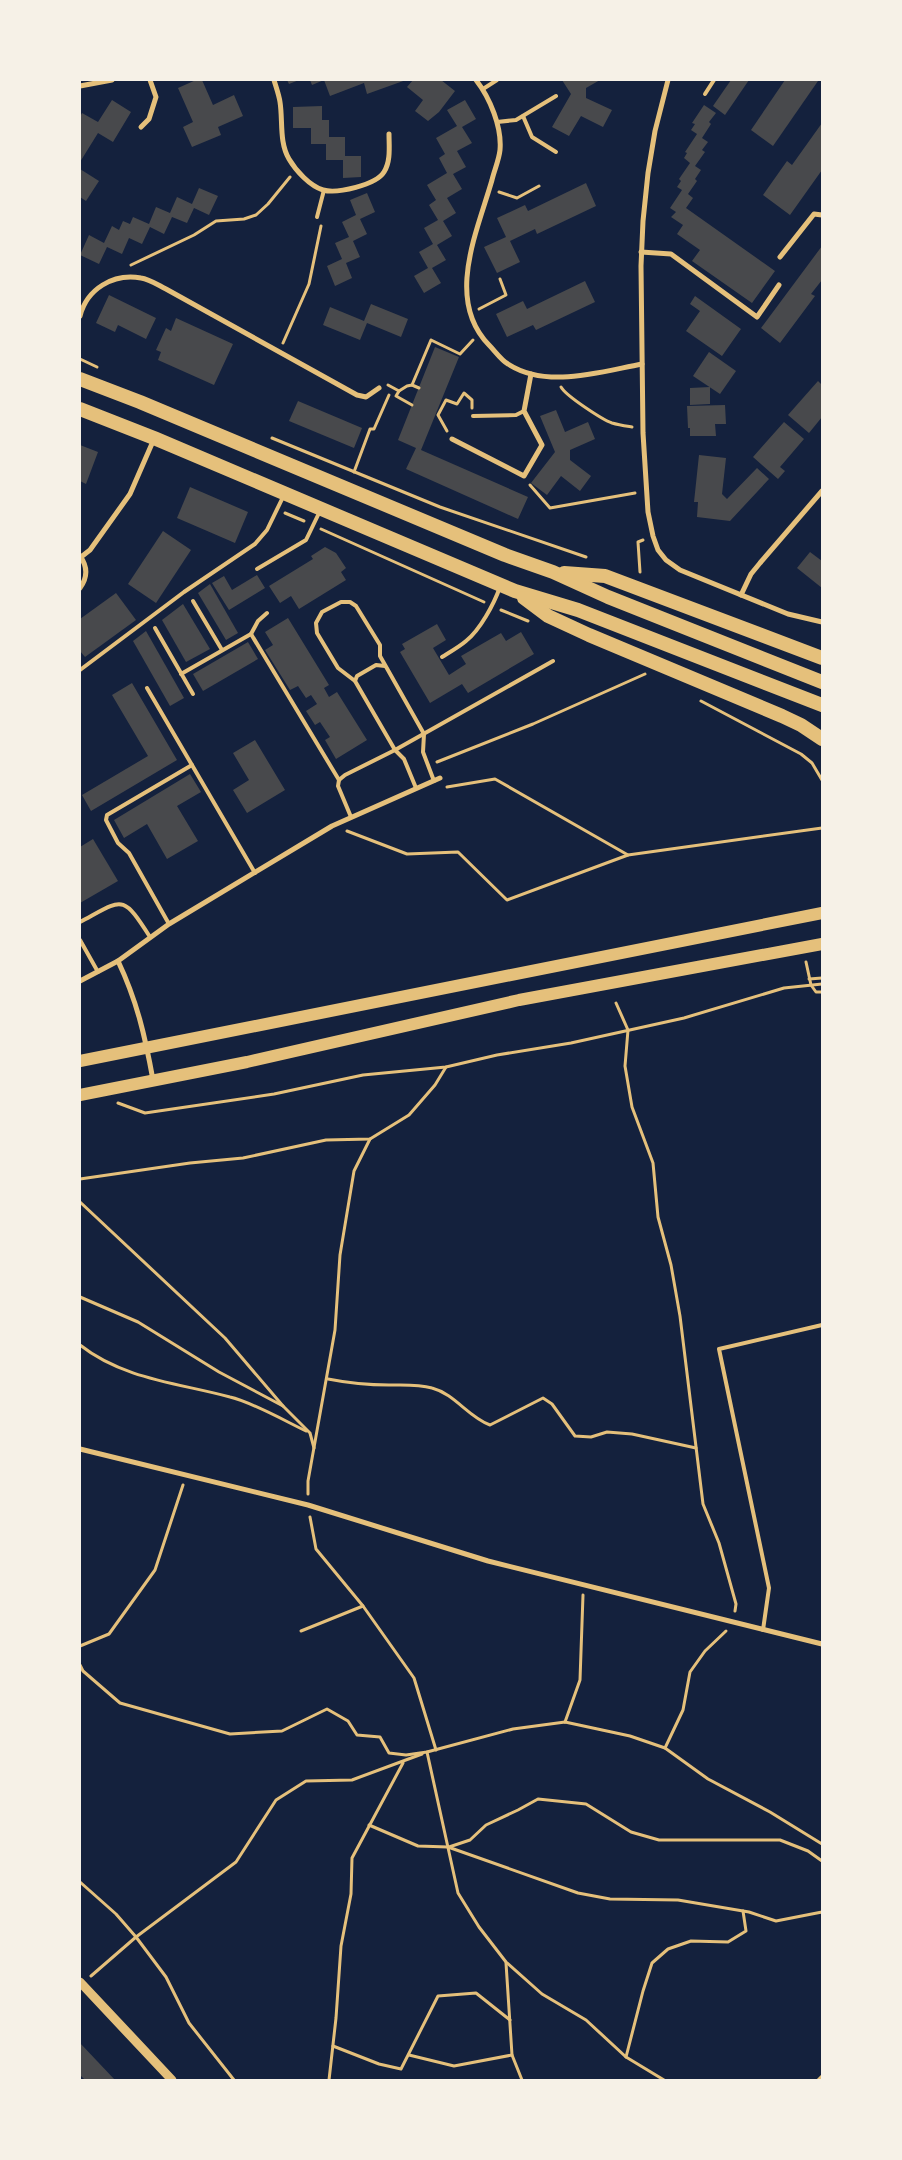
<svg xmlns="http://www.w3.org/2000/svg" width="902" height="2160" viewBox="0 0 902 2160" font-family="Poppins,sans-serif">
<rect width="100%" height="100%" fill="#14213d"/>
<g fill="#48494c">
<path d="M196,80h6l11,25 21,-10 9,21 -25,11 3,8 -29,12 -9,-20 10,-5 -15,-34z"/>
<path d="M287,80h12l-10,4z"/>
<path d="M310,80h14l-12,5z"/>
<path d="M324,80h82l-39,14 -3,-11 -34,13z"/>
<path d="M413,80h28l14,11 -16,21 -11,9 -13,-10 8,-11 -16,-13z"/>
<path d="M562,80h38l-14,8v10l26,12 -9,17 -22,-11 -12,20 -17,-9 19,-33z"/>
<path d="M731,80h18l-24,35 -12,-9z"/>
<path d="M785,80l33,1 -45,65 -22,-16z"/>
<path d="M112,100l19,12 -18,30 -15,-9 -18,29v-45l2,-4 16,9z"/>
<path d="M465,100l11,19 -14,8 10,16 -15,8 9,16 -13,7 9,15 -15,9 9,15 -13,8 9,15 -15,9 9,15 -14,8 9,15 -17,10 -10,-17 14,-8 -9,-16 14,-8 -9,-16 14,-8 -9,-15 7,-5 -9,-15 20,-12 -8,-15 6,-4 -9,-16 21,-12 -10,-16z"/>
<path d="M704,105l12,8 -7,9 2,2 -9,14 6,4 -6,8 3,2 -10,14 6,4 -6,9 2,2 -9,13 5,4 -7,10 89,63 -23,32 -60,-42 8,-11 -23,-16 6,-9 -12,-8 5,-5 -6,-4 12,-18 -5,-3 4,-6 -2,-2 11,-16 -6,-5 3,-5 -2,-1 12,-18 -6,-4 4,-6 -3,-1z"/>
<path d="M322,106v14h7v17h16v19h16v21l-18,1v-18h-17v-16h-15v-16h-18v-21z"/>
<path d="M822,123v47l-32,45 -27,-20 24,-34 5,4z"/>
<path d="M80,169l19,12 -13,20 -6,-4z"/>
<path d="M586,183l10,23 -59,28 -2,-5 -25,12 10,21 -23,11 -13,-26 22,-10 -9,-19 28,-13 3,6z"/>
<path d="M199,188l19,8 -9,19 -15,-7 -7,15 -15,-6 -8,17 -14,-7 -8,17 -13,-6 -7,16 -15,-7 -8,17 -19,-9 9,-20 15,8 8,-17 7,4 4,-9 7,3 3,-7 16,7 7,-17 14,6 7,-16 15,7z"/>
<path d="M367,193l8,19 -15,7 7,15 -14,7 7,16 -14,6 6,15 -17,8 -8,-20 15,-7 -7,-16 14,-6 -7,-15 14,-7 -6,-15z"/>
<path d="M822,246v34l-11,14 4,2 -35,47 -19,-15z"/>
<path d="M585,281l10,21 -59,28 -3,-5 -26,12 -11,-23 27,-13 4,8z"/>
<path d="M109,295l47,23 -10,21 -28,-14 -3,7 -19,-9z"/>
<path d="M695,296l46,33 -19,27 -36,-25 14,-20 -10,-7z"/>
<path d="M371,304l37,15 -7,18 -34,-14 -7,17 -37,-15 7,-18 34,14z"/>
<path d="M176,318l57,26 -19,41 -56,-25 3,-8 -5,-2 10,-22 5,3z"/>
<path d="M435,347l24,10 -38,93 107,47 -10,22 -112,-50 10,-21 -18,-8z"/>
<path d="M709,352l27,19 -16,23 -27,-18z"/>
<path d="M818,381l4,4v32l-13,16 -21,-18z"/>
<path d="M710,387v17l-20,1v-17z"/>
<path d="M298,401l64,27 -8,20 -65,-27z"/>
<path d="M725,405l1,19h-11l1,12h-26v-8h-2l-1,-22z"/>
<path d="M556,410l9,22 23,-10 7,17 -25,11v10l21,16 -11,15 -19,-15 -14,19 -16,-12 24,-31 -15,-36z"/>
<path d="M784,422l20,17 -24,28 5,4 -7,8 -25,-22z"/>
<path d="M80,445l18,7 -12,32 -6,-3z"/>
<path d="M699,455l27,3 -4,36 5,5 30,-31 12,11 -39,42 -33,-4 1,-15h-4z"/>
<path d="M190,487l58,25 -13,31 -58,-25z"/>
<path d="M163,531l28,19 -35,53 -28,-19z"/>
<path d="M325,547l11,6 10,15 -5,4 5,8 -47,29 -8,-13 -11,7 -11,-17 44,-27 -2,-3z"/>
<path d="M810,552l12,9v27l-25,-20z"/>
<path d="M257,575l8,13 -36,22 -17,-27 12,-7 8,14z"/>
<path d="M210,584l28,49 -12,7 -28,-47z"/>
<path d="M116,593l20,27 -51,37 -5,-6v-32z"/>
<path d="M183,604l27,45 -24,13 -24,-42z"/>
<path d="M288,618l41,67 -5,3 5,9 8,-5 30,48 -31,19 -11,-19 5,-3 -10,-15 -5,3 -9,-14 11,-7 -6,-9 -5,3 -8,-12 -8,4 -25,-40 8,-5 -8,-13z"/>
<path d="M437,624l9,16 -13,8 16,27 17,-11 -5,-8 40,-23 5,8 15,-9 13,22 -66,39 -6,-9 -32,19 -30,-51 5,-3 -3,-5z"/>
<path d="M146,631l38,67 -14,8 -37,-65z"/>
<path d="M248,642l10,17 -55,32 -10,-17z"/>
<path d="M132,683l45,77 -86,51 -9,-16 66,-39 -36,-61z"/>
<path d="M255,740l30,50 -38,23 -14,-23 16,-10 -16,-27z"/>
<path d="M190,774l11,18 -24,14 21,35 -31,18 -20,-35 -23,14 -10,-18z"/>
<path d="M93,839l25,42 -38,22v-56z"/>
<path d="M80,2043l35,37h-30l-5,-5z"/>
</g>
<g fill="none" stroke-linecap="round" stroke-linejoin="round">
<g stroke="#e5c07b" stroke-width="3">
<path d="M499,192l18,6 22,-12"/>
<path d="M131,265l63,-30 22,-14 28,-2 12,-4 12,-11 22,-27"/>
<path d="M479,309l27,-14 -6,-16"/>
<path d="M283,343l26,-59 12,-58"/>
<path d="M80,359l17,8"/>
<path d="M388,385l11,6 8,-5 5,-1 19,-45 29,14 13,-14"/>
<path d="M412,385l7,3"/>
<path d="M561,387c5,9 42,33 51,36 7,2 14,3 20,4"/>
<path d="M399,391l-3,5 16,9"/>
<path d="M447,431l-9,-16 8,-15 11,4 7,-11 8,7v8"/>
<path d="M272,438l168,69 146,50"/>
<path d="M354,472l16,-43h4l15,-34"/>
<path d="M530,485l20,23 85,-15"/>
<path d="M285,513l19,8"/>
<path d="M321,529l163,73"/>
<path d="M640,572l-2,-30 5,-2"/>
<path d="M501,610l27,11"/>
<path d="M701,701l100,53 11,9 10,17"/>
<path d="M437,762l96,-38 112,-50"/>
<path d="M447,787l48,-8 133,76"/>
<path d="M347,831l60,23 51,-2 49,48 121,-45 194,-27"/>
<path d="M806,962l5,23 5,7h6"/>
<path d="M809,979l13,-1"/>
<path d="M616,1003l12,27 -3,36 7,41 21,56 5,54 13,48 9,51 23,188 16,39 17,61 -1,7"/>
<path d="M118,1103l27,10 129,-19 89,-19 83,-8 51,-12 74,-12 113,-25 100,-30 38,-4"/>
<path d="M80,1179l110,-16 53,-5 83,-18 44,-1 39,-24 26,-30 11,-18"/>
<path d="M80,1202l145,136 58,68"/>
<path d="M80,1297l58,25 81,50 64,34 27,27 4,15"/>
<path d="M80,1345c43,34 98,38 150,52 22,5 55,24 76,34"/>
<path d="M328,1379c20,4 41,6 61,6 15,0 29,-1 43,3 23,6 36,29 58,37l53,-27 9,6 23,32 16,1 16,-5 25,2 64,14"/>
<path d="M308,1494v-13l27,-151 5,-75 14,-84 16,-32"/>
<path d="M310,1517l6,32 47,57 51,72 22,72"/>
<path d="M301,1631l62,-25"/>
<path d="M80,1646l29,-12 46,-64 28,-85"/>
<path d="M80,1665l3,6 37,32 110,31 52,-3 45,-22 21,12 9,14 23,2 9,16 17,2 21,-3 86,-23 52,-7 65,14 35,12 43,31 62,33 52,32"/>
<path d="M565,1722l15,-42 3,-85"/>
<path d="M665,1748l18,-38 7,-38 15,-21 21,-20"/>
<path d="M427,1752l31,141 21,34 27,35 36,32 44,26 40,37 38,23"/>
<path d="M369,1825l49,21 30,1 130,46 32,6 68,1 71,12 27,9 46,-9"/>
<path d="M449,1847l21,-7 16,-15 32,-15 20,-11 48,5 45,28 28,8h121l28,11 14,10"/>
<path d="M80,1882l36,32 20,23 30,40 23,46 45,57"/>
<path d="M506,1963l6,92 10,25"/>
<path d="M91,1976l45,-39 100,-75 40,-62 30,-19 46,-1 70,-26"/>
<path d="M333,2046l46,18 22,5 37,-73 38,-3 34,27"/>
<path d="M409,2055l45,11 58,-11"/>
<path d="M626,2057l17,-66 9,-28 16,-14 23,-8 37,1 18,-11 -3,-20"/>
<path d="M329,2080l7,-62 5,-72 10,-52 1,-36 51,-95"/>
<path d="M818,2080l4,-4"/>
</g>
<g stroke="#e5c07b" stroke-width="4">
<path d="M483,89l14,-9"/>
<path d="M705,94l9,-14"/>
<path d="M523,116l9,21 24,15"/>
<path d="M497,122l19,-2 40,-24"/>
<path d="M317,217l7,-27"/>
<path d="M473,416l43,-1 8,-4"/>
<path d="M257,569l49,-29 14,-29"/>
<path d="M193,601l29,49"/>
<path d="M155,628l38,66"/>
<path d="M251,634l7,-13 9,-8"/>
<path d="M442,657c8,-5 17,-10 24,-16 14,-11 28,-37 34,-54"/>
<path d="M80,670l104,-78 71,-48 12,-14 17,-35"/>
<path d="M181,674l70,-40 88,146 -1,6 13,31"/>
<path d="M355,681l2,-5 19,-11 9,1"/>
<path d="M147,688l108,185"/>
<path d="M339,780l6,-5 50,-25 158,-89"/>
<path d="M416,788l-12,-29 -9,-9 -40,-69 -17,-13 -21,-35 -1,-10 6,-11 19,-10h9l6,4 24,39v11l44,78 -1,18 11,29"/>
<path d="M80,922c43,-23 42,-29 70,15"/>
<path d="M169,924l-40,-71 -11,-10 -12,-23 1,-5 85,-50"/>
<path d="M80,940l18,32"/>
<path d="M763,1630l6,-42 -50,-239 103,-24"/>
</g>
<g stroke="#e5c07b" stroke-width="5">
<path d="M274,80c2,7 5,15 6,22 3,19 -1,40 9,57 7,12 21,27 34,31 14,4 53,-5 61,-18 7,-11 5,-26 5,-38"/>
<path d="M476,80c14,18 26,47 24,70 -1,10 -6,21 -8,30 -15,52 -47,120 -3,165 6,6 12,15 19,19 39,25 91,8 134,0"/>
<path d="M668,80l-13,51 -7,42 -5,48 -2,45 2,167 5,79 5,24 5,14 8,10 14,10 108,44 34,8"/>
<path d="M80,86l32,-6"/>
<path d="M141,127l8,-8 7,-22 -6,-17"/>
<path d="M641,252l30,2 86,63 22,-32"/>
<path d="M780,257l34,-43 8,1"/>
<path d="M80,316c7,-27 33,-43 61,-38 8,1 17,7 25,11l191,106 9,2 13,-9"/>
<path d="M452,439l72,37 18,-31 -18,-34 7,-37"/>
<path d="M80,556c8,11 8,21 0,32"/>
<path d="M81,557l9,-7 40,-56 24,-55"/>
<path d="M741,595l10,-21 9,-11 62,-72"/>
<path d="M118,961c19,40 27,75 35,119"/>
<path d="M80,981l38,-20 51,-37 163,-98 108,-48"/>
<path d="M80,1449l228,56 180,56 334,83"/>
</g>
<path stroke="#e5c07b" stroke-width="9" d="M80,1982l92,98"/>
<g stroke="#e5c07b" stroke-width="12">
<path d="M80,1061l742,-148"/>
<path d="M80,1095l167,-33 272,-62 303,-56"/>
</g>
<g stroke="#e5c07b" stroke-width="14">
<path d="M80,379l60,23 365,153 48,17 55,25 214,85"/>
<path d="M80,409l74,29 361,153 63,19 244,95"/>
<path d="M564,573l41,3 217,82"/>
<path d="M524,598l24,18 41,19 193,81 19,9 21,14"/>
</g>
</g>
<rect width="902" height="2160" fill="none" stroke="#f6f1e7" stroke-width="162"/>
</svg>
